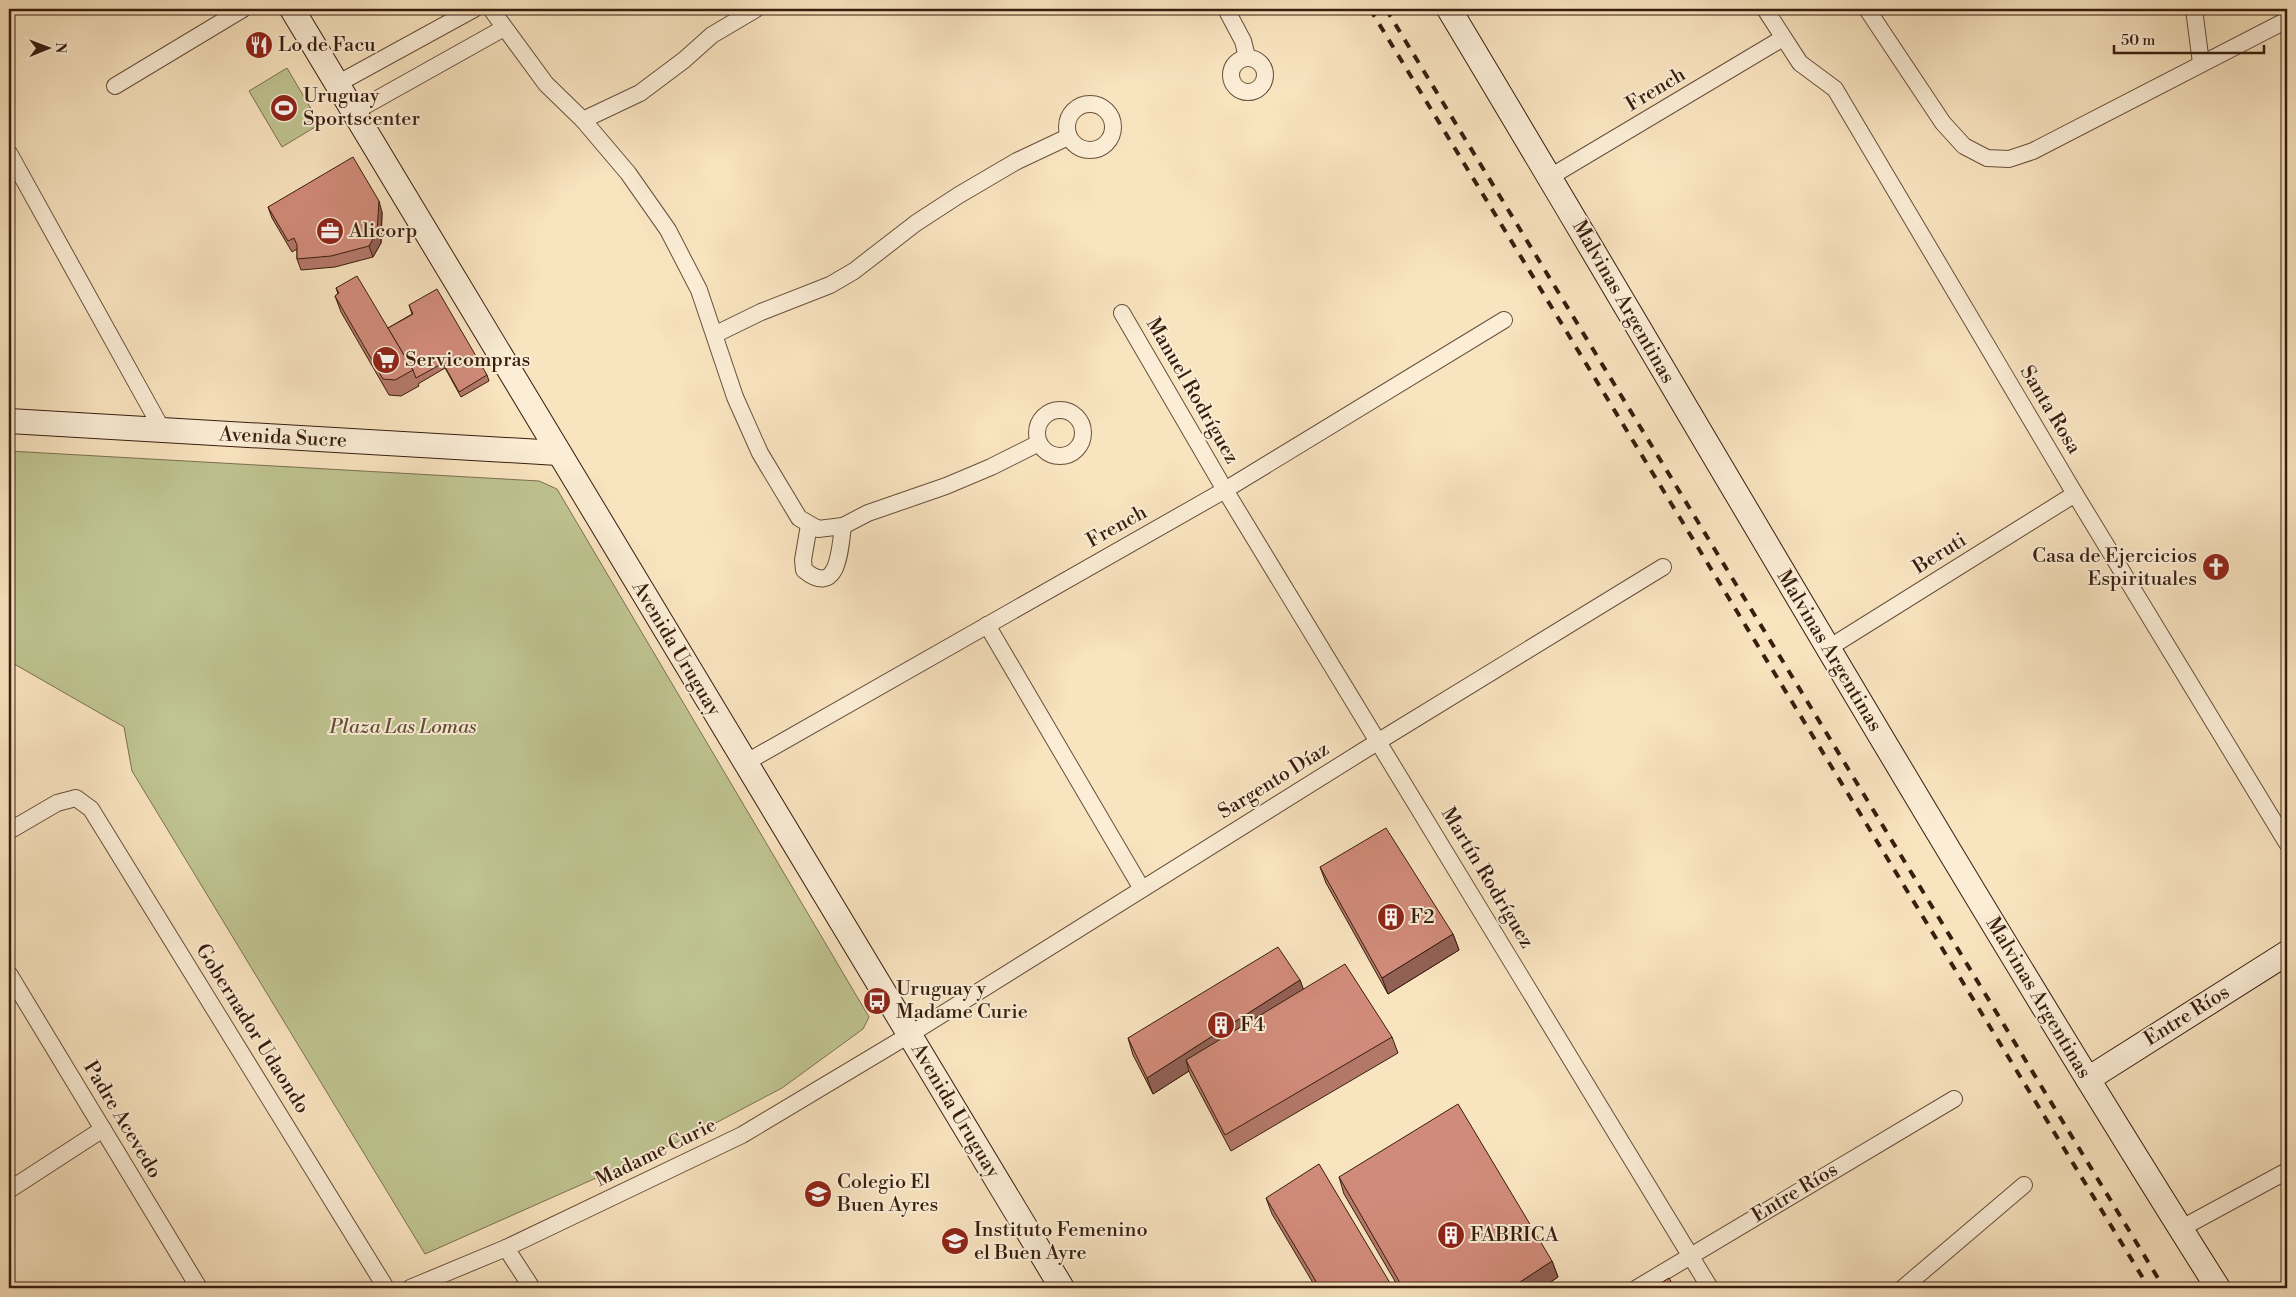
<svg xmlns="http://www.w3.org/2000/svg" width="2296" height="1297" viewBox="0 0 2296 1297" font-family="'Libre Bodoni',serif">
  <style>
    .green { fill: #bfc491; stroke: #7c7050 }
    .lines { fill: none; stroke-linecap: round; stroke-linejoin: round }
    .street-casing { stroke: #684f3a; stroke-width: 18 }
    .secondary-casing { stroke: #381d0e; stroke-width: 26 }
    .street { stroke: #fbedd6; stroke-width: 16 }
    .secondary { stroke: #fbedd6; stroke-width: 24 }
    .rail { stroke: #381d0e; stroke-width: 4; stroke-dasharray: 9 9; stroke-linecap: butt }
    .wall { fill: #b47869; stroke: #381d0e }
    .shaded-wall { fill: #926155; stroke: #381d0e }
    .building { fill: #d18b7a; stroke: #381d0e }
    .labels { text-anchor: middle; dominant-baseline: central; stroke-width: 4; stroke-linejoin: round; paint-order: stroke }
    .poi-label { font-size: 20px; fill: #381d0e; stroke: #fbedd6; text-anchor: start }
    .street-label { font-size: 20px; fill: #381d0e; stroke: #fbedd6 }
    .park-label { font-size: 20px; font-style: italic; fill: #604f35; stroke: #fbedd6 }
  </style>
  <rect width="100%" height="100%" fill="#f9e4c0"/>
  <filter id="stains"><feTurbulence type="fractalNoise" baseFrequency=".004" numOctaves="4"/><feColorMatrix values="0 0 0 0 .2 0 0 0 0 .09 0 0 0 0 .02 0 0 0 .5 -.17"/></filter>
  <radialGradient id="worn" r=".72"><stop offset=".6" stop-color="#630" stop-opacity="0"/><stop offset="1" stop-color="#630" stop-opacity=".3"/></radialGradient>
  <!-- green -->
  <g class="green">
    <path d="M 287,68 L 320,124 L 282,147 L 249,91 Z"/>
    <path d="M 9,451 L 539,481 L 557,489 L 869,1017 L 863,1029 L 782,1088 L 693,1135 L 425,1254 L 132,771 L 124,727 L 9,661 Z"/>
  </g>
  <g class="lines">
    <!-- street casing -->
    <g class="street-casing">
      <g id="street">
        <path d="M 491,9 L 546,84 L 583,120 L 628,173 L 668,230 L 699,290 L 735,397 L 760,453 L 799,518 L 818,529 L 843,526 L 868,513 L 946,486 L 991,467 L 1039,443"/>
        <path d="M 1226,9 L 1243,41 L 1247,57"/>
        <path d="M 1765,9 L 1800,63 L 1835,89 L 2075,494 L 2287,843"/>
        <path d="M 1867,9 L 1943,123 L 1964,146 L 1987,158 L 2009,159 L 2033,151 L 2287,20"/>
        <path d="M 2194,9 L 2201,63"/>
        <circle cx="1248" cy="75" r="17"/>
        <path d="M 337,84 L 474,9"/>
        <path d="M 115,86 L 243,9"/>
        <circle cx="1090" cy="127" r="23"/>
        <path d="M 354,112 L 504,28"/>
        <path d="M 583,120 L 640,93 L 684,60 L 712,35 L 756,9"/>
        <path d="M 9,153 L 163,431"/>
        <path d="M 1550,177 L 1783,38"/>
        <path d="M 1122,313 L 1225,490 L 1710,1288"/>
        <path d="M 716,334 L 761,312 L 830,285 L 854,271 L 916,223 L 959,195 L 1017,161 L 1068,137"/>
        <circle cx="1060" cy="433" r="23"/>
        <path d="M 809,525 L 803,560 L 804,570 C 839,599 840,547 843,526"/>
        <path d="M 987,625 L 1142,889"/>
        <path d="M 1827,649 L 2075,494"/>
        <path d="M 745,763 L 1225,490 L 1504,320"/>
        <path d="M 9,831 L 57,803 L 76,798 L 91,809 L 386,1288"/>
        <path d="M 9,974 L 199,1288"/>
        <path d="M 9,1190 L 103,1129"/>
        <path d="M 2180,1229 L 2287,1171"/>
        <path d="M 506,1248 L 532,1288"/>
        <path d="M 410,1288 L 506,1248 L 742,1135 L 909,1035 L 1379,741 L 1663,567"/>
        <path d="M 1637,1288 L 1954,1099"/>
        <path d="M 1903,1288 L 2024,1185"/>
      </g>
    </g>
    <!-- secondary casing -->
    <g class="secondary-casing">
      <g id="secondary">
        <path d="M 292,9 L 1062,1288"/>
        <path d="M 1449,9 C 1705,436 1952,867 2218,1288"/>
        <path d="M 9,421 L 558,453"/>
        <path d="M 2088,1079 L 2287,953"/>
      </g>
    </g>
    <!-- street -->
    <use href="#street" class="street"/>
    <!-- secondary -->
    <use href="#secondary" class="secondary"/>
    <!-- rail -->
    <g class="rail">
      <path d="M 1370,9 L 2149,1288"/>
      <path d="M 1386,9 L 2164,1288"/>
    </g>
  </g>
  <!-- wall -->
  <g class="wall">
    <path d="M 268,207 L 382,212 L 381,243 L 373,257 L 335,267 L 301,270 L 297,259 L 297,249 L 292,252 L 272,218 Z"/>
    <path d="M 336,288 L 388,328 L 412,314 L 409,305 L 487,375 L 489,381 L 461,397 L 445,368 L 418,384 L 419,386 L 401,396 L 389,395 L 341,312 L 335,296 L 338,294 Z"/>
    <path d="M 1320,867 L 1453,934 L 1459,950 L 1388,994 L 1326,883 Z"/>
    <path d="M 1300,980 L 1303,989 L 1392,1037 L 1398,1053 L 1231,1151 L 1191,1076 L 1189,1071 L 1153,1094 L 1133,1055 L 1128,1038 Z"/>
    <path d="M 1339,1177 L 1552,1261 L 1558,1277 L 1542,1288 L 1399,1288 L 1344,1194 Z"/>
    <path d="M 1266,1198 L 1393,1288 L 1316,1288 L 1272,1214 Z"/>
  </g>
  <!-- shaded-wall -->
  <g class="shaded-wall">
    <path d="M 379,201 L 382,212 L 381,243 L 373,257 L 369,246 Z"/>
    <path d="M 1453,934 L 1459,950 L 1388,994 L 1382,978 Z"/>
    <path d="M 1300,980 L 1306,996 L 1186,1060 L 1189,1071 L 1153,1094 L 1147,1078 Z"/>
    <path d="M 1552,1261 L 1558,1277 L 1542,1288 L 1511,1288 Z"/>
  </g>
  <!-- building -->
  <g class="building">
    <path d="M 353,157 L 379,201 L 377,232 L 369,246 L 331,256 L 297,259 L 297,245 L 294,238 L 288,241 L 268,207 Z"/>
    <path d="M 357,276 L 413,370 L 395,380 L 383,379 L 335,296 L 339,293 L 336,288 Z"/>
    <path d="M 437,289 L 487,375 L 459,392 L 443,363 L 416,378 L 413,370 L 388,328 L 413,314 L 409,305 Z"/>
    <path d="M 1386,828 L 1453,934 L 1382,978 L 1320,867 Z"/>
    <path d="M 1278,947 L 1300,980 L 1147,1078 L 1128,1038 Z"/>
    <path d="M 1345,964 L 1392,1037 L 1225,1135 L 1186,1060 Z"/>
    <path d="M 1458,1104 L 1552,1261 L 1511,1288 L 1403,1288 L 1339,1177 Z"/>
    <path d="M 1319,1164 L 1393,1288 L 1320,1288 L 1266,1198 Z"/>
    <path d="M 1669,1278 L 1675,1288 L 1653,1288 Z"/>
  </g>
  <!-- icons -->
  <defs>
    <g id="restaurant-disc" transform="scale(1.4375)"><circle r="9.5" fill="#8f2418" stroke="#fbedd6"/><path d="M-5-6h1v4h1v-4h1v4h1v-4h1v5L-1.5 .5V6h-2V.5L-5-1ZM5-6V6H3V1.5H1.5Q1.5-4 5-6Z" fill="#fff"/></g>
    <g id="stadium-disc" transform="scale(1.4375)"><circle r="9.5" fill="#8f2418" stroke="#fbedd6"/><path d="M0-5a6.5 5 0 1 0 0 10a6.5 5 0 1 0 0-10ZM-3.5-1.8h7v3.6h-7Z" fill="#fff"/></g>
    <g id="office-disc" transform="scale(1.4375)"><circle r="9.5" fill="#8f2418" stroke="#fbedd6"/><path d="M-6-3h4V-5.5h4V-3h4V5H-6ZM-1-4.5V-3h2v-1.5ZM-6 0V1H6V0Z" fill="#fff"/></g>
    <g id="supermarket-disc" transform="scale(1.4375)"><circle r="9.5" fill="#8f2418" stroke="#fbedd6"/><path d="M-6-5.5h2.5l.6 2H6L4.5 2H-2.5L-4.4-4H-6ZM-1.5 3.2a1.3 1.3 0 1 0 .1 0ZM3 3.2a1.3 1.3 0 1 0 .1 0Z" fill="#fff"/></g>
    <g id="church-disc" transform="scale(1.4375)"><circle r="9.5" fill="#8f2418" stroke="#fbedd6"/><path d="M-1.2-6h2.4v3.5h3.3v2.4h-3.3V6h-2.4V-.1h-3.3v-2.4h3.3Z" fill="#fff"/></g>
    <g id="building-disc" transform="scale(1.4375)"><circle r="9.5" fill="#8f2418" stroke="#fbedd6"/><path d="M-4-6H4V6H1V3H-1V6H-4ZM-2.5-4.3h1.7v1.8h-1.7ZM.8-4.3h1.7v1.8H.8ZM-2.5-1h1.7V.8h-1.7ZM.8-1h1.7V.8H.8Z" fill="#fff"/></g>
    <g id="bus-disc" transform="scale(1.4375)"><circle r="9.5" fill="#8f2418" stroke="#fbedd6"/><path d="M-5-6H5V4H4V6H2V4H-2V6H-4V4H-5ZM-3.5-4V0h7V-4ZM-3.5 1.2v1.5H-2V1.2ZM2 1.2v1.5H3.5V1.2Z" fill="#fff"/></g>
    <g id="school-disc" transform="scale(1.4375)"><circle r="9.5" fill="#8f2418" stroke="#fbedd6"/><path d="M0-5L7-2L0 1L-7-2ZM-4 1L0 2.5L4 1V4Q0 6-4 4Z" fill="#fff"/></g>
  </defs>
  <g fill-rule="evenodd">
    <use href="#restaurant-disc" x="259" y="45"/>
    <use href="#stadium-disc" x="284" y="108"/>
    <use href="#office-disc" x="330" y="231"/>
    <use href="#supermarket-disc" x="386" y="360"/>
    <use href="#church-disc" x="2216" y="567"/>
    <use href="#building-disc" x="1391" y="917"/>
    <use href="#bus-disc" x="877" y="1001"/>
    <use href="#building-disc" x="1221" y="1025"/>
    <use href="#school-disc" x="818" y="1194"/>
    <use href="#building-disc" x="1451" y="1235"/>
    <use href="#school-disc" x="955" y="1241"/>
  </g>
  <g class="labels">
    <!-- poi labels -->
    <g class="poi-label">
      <text x="278" y="45">Lo de Facu</text>
      <text x="303" y="96">Uruguay<tspan x="303" dy="23">Sportscenter</tspan></text>
      <text x="349" y="231">Alicorp</text>
      <text x="405" y="360">Servicompras</text>
      <text x="2197" y="556" text-anchor="end">Casa de Ejercicios<tspan x="2197" dy="23">Espirituales</tspan></text>
      <text x="1410" y="917">F2</text>
      <text x="896" y="989">Uruguay y<tspan x="896" dy="23">Madame Curie</tspan></text>
      <text x="1240" y="1025">F4</text>
      <text x="837" y="1182">Colegio El<tspan x="837" dy="23">Buen Ayres</tspan></text>
      <text x="974" y="1230">Instituto Femenino<tspan x="974" dy="23">el Buen Ayre</tspan></text>
      <text x="1470" y="1235">FABRICA</text>
    </g>
    <!-- street labels -->
    <g class="street-label">
      <text transform="translate(1656 90) rotate(-31)">French</text>
      <text transform="translate(1623 302) rotate(60)">Malvinas Argentinas</text>
      <text transform="translate(1192 391) rotate(60)">Manuel Rodríguez</text>
      <text transform="translate(2050 410) rotate(59)">Santa Rosa</text>
      <text transform="translate(283 438) rotate(3)">Avenida Sucre</text>
      <text transform="translate(1117 527) rotate(-29)">French</text>
      <text transform="translate(1940 554) rotate(-32)">Beruti</text>
      <text transform="translate(676 649) rotate(59)">Avenida Uruguay</text>
      <text transform="translate(1829 651) rotate(59)">Malvinas Argentinas</text>
      <text transform="translate(1274 781) rotate(-32)">Sargento Díaz</text>
      <text transform="translate(1487 878) rotate(59)">Martín Rodríguez</text>
      <text transform="translate(2038 998) rotate(59)">Malvinas Argentinas</text>
      <text transform="translate(2187 1016) rotate(-32)">Entre Ríos</text>
      <text transform="translate(252 1029) rotate(58)">Gobernador Udaondo</text>
      <text transform="translate(955 1111) rotate(59)">Avenida Uruguay</text>
      <text transform="translate(122 1120) rotate(59)">Padre Acevedo</text>
      <text transform="translate(656 1153) rotate(-26)">Madame Curie</text>
      <text transform="translate(1795 1193) rotate(-31)">Entre Ríos</text>
    </g>
    <!-- park labels -->
    <g class="park-label">
      <text x="403" y="727">Plaza Las Lomas</text>
    </g>
  </g>
  <!-- margin -->
  <rect width="2296" height="1297" fill="none" stroke="#f9e4c0" stroke-width="30"/>
  <rect x="10" y="10" width="2276" height="1277" fill="none" stroke="#381d0e" stroke-width="2.5"/>
  <rect x="15" y="15" width="2266" height="1267" fill="none" stroke="#381d0e"/>
  <!-- north arrow -->
  <g transform="translate(48 48) rotate(89)" stroke="#fbedd6" stroke-width="4" paint-order="stroke">
  <path d="M0-4L9 19L0 12L-9 19Z" fill="#381d0e"/>
  <text y="-8" font-size="14" font-weight="bold" text-anchor="middle" fill="#381d0e">N</text>
  </g>
  <!-- scale -->
  <path d="M2114 45v8h150v-8" fill="none" stroke="#381d0e" stroke-width="2.5"/>
  <text x="2121" y="45" font-size="15" fill="#381d0e" stroke="#fbedd6" stroke-width="4" paint-order="stroke">50 m</text>
  <rect width="100%" height="100%" filter="url(#stains)"/>
  <rect width="100%" height="100%" fill="url(#worn)"/>
</svg>
